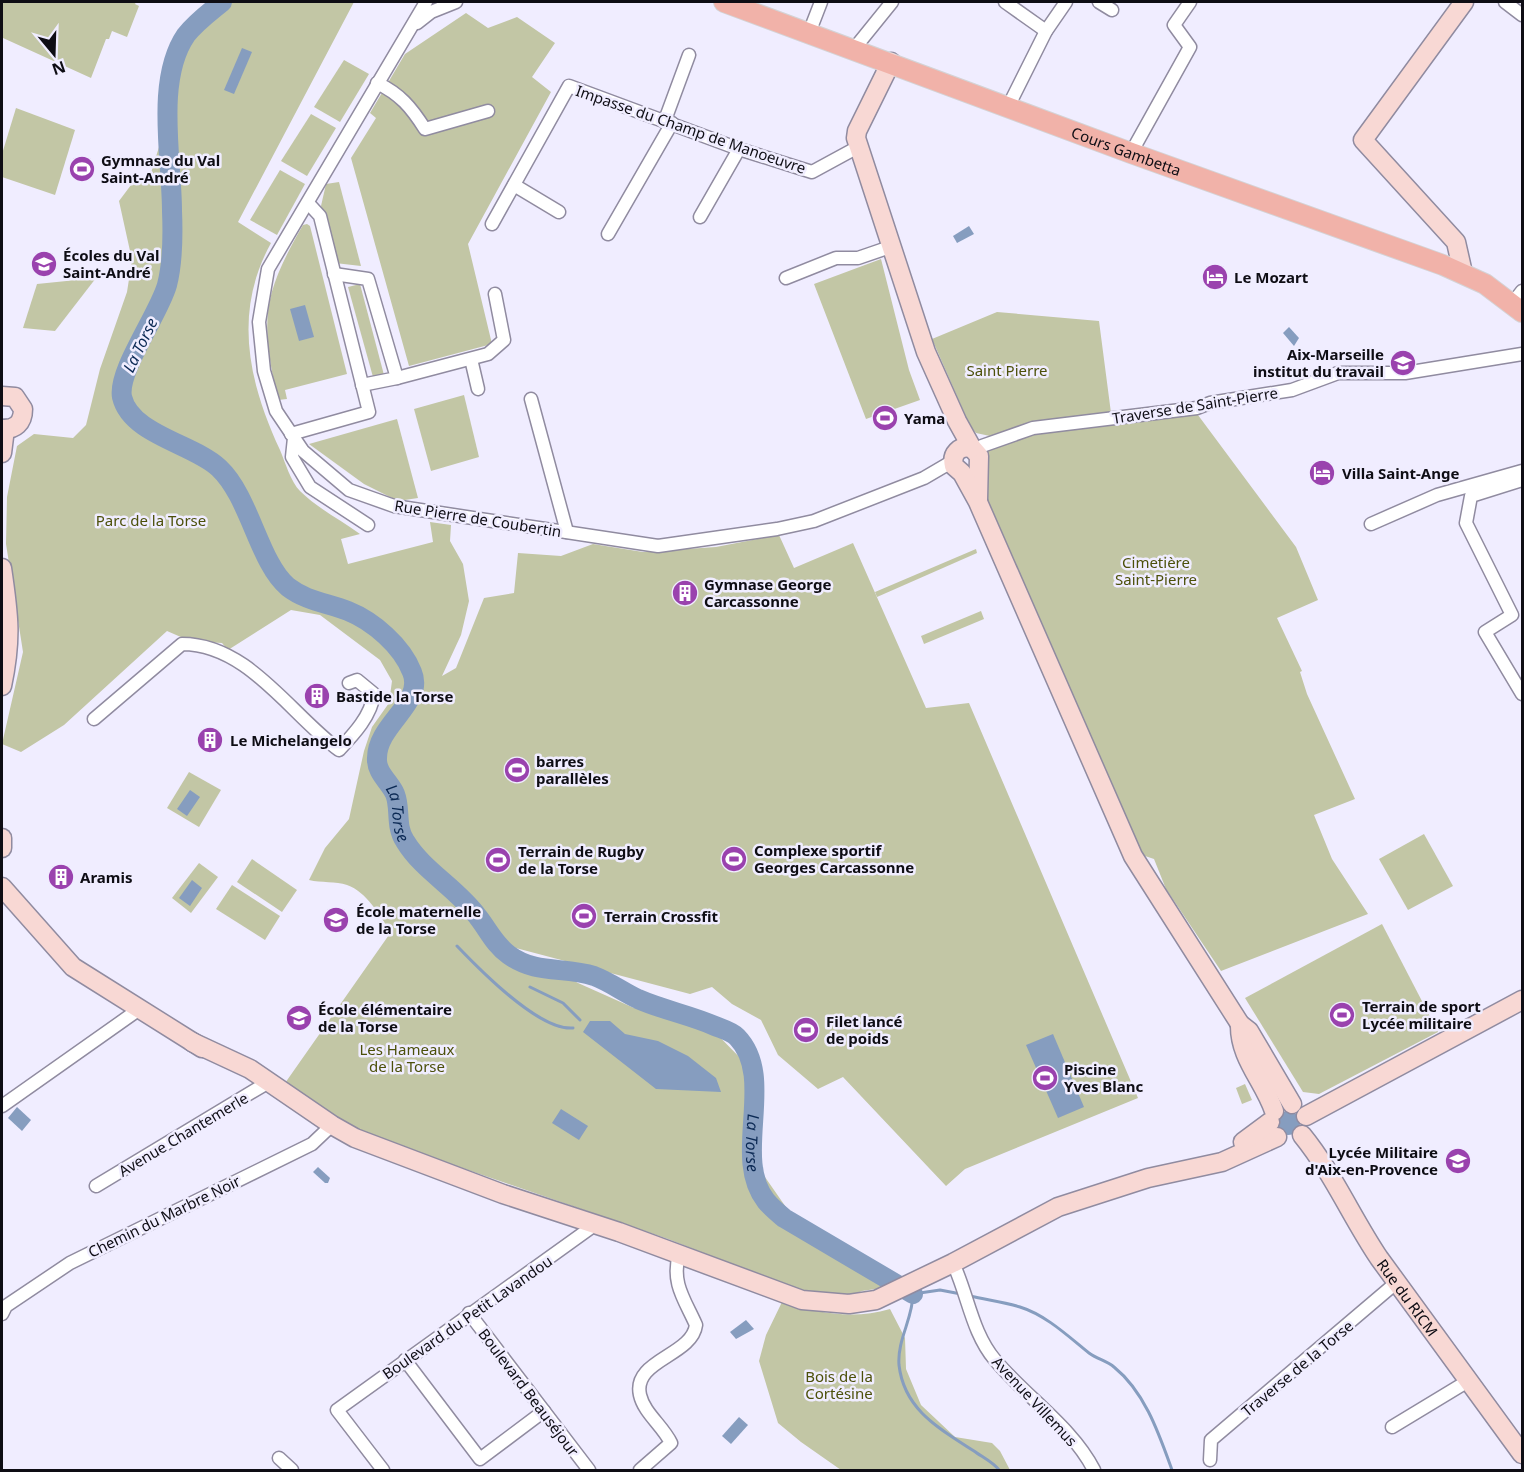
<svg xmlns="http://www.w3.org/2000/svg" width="1524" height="1472" viewBox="0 0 1524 1472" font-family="'Noto Sans',sans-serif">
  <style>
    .green { fill: #c2c6a5 }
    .water { fill: #869dbf }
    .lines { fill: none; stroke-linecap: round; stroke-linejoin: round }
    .stream { stroke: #869dbf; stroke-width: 3 }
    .river { stroke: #869dbf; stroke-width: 20 }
    .street-casing { stroke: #908ba0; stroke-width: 15 }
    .secondary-casing { stroke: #908ba0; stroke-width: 21 }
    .primary-casing { stroke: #d4d3d5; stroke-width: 22 }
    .street { stroke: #fff; stroke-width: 12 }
    .secondary { stroke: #f8d8d4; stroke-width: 18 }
    .primary { stroke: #f1b2a9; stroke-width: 20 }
    .labels { text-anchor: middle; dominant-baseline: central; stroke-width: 5; stroke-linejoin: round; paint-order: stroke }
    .street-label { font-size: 15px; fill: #0e0d14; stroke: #f0edff }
    .poi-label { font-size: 15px; font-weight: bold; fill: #0e0d14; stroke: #f0edff; text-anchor: start }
    .park-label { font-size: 15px; fill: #4c500a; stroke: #f0edff }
    .water-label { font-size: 16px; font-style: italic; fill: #0b2954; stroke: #f0edff }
  </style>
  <rect width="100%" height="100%" fill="#f0edff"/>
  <!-- green -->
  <g class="green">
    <path d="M 2,2 L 136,2 L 135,4 L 139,6 L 127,37 L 112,31 L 109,39 L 106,39 L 91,78 L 3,38 Z"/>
    <path d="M 224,2 L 354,2 L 238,222 L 271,243 C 233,312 248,381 280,450 C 285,462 291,482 300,491 C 317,508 341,520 360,534 L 341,539 L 348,564 L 433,542 L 430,522 L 451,525 L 450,541 L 463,564 L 469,601 L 461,635 L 442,676 L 456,668 L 484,598 L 514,593 L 518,553 L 561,556 L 593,544 L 643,552 L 716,547 L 779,535 L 794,568 L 853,543 L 926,708 L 969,703 L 1138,1098 L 965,1169 L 946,1186 L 843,1077 L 818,1089 L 778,1055 L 761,1020 L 732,1004 L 712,987 L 690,994 L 512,947 L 578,983 L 634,1008 L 703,1020 L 753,1071 L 755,1095 L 751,1157 L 790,1213 L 888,1274 L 902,1285 L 862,1291 L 850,1296 L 800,1291 L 668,1239 L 355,1131 L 283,1086 L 391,932 C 379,915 367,892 347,885 C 336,881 321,883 309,880 L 325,848 L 349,819 L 364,751 L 372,727 L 389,703 L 392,681 L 380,660 L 320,615 L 291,610 L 228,650 L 222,643 L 190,641 L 167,631 L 64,725 L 21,752 L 2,744 L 23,652 L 6,544 L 7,497 L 17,446 L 34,434 L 73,438 L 86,425 L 100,369 L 127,292 L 132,260 L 119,201 L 131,185 L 150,176 L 168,118 L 182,35 L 207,10 Z"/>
    <path d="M 466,13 L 488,28 L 517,17 L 555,43 L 532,77 L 551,92 L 468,244 L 492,344 L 409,366 L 351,158 L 376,118 L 370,113 L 405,54 Z"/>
    <path d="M 344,60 L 369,74 L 340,122 L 314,107 Z"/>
    <path d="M 16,108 L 75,130 L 55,195 L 2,177 L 2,154 Z"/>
    <path d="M 311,114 L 336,128 L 307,176 L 281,161 Z"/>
    <path d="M 280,170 L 305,184 L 277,235 L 250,220 Z"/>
    <path d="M 339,182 L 361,266 L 335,263 L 321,206 L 326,184 Z"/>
    <path d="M 307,224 L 310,226 L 347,374 L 285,390 L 287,399 L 278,400 C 260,320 262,296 303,225 Z"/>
    <path d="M 881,259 L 909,370 L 920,400 L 866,419 L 814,284 Z"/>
    <path d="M 96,278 L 55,331 L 23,328 L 37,284 Z"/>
    <path d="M 360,284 L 384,375 L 373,377 L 348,287 Z"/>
    <path d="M 997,312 L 1099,321 L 1111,413 L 1032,421 L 990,436 L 976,433 L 970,426 L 932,339 Z"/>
    <path d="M 464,395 L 479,457 L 431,471 L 414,409 Z"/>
    <path d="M 1195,411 L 1296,547 L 1318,600 L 1277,618 L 1302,671 L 1300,672 L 1307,694 L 1355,799 L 1314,815 L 1332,859 L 1368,914 L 1221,971 L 1166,889 L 1154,859 L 1139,854 L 988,505 L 986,449 L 1026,431 Z"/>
    <path d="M 397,419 L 418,498 L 398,501 L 364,484 L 309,444 Z"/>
    <path d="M 976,549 L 977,553 L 877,597 L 875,592 Z"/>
    <path d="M 981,611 L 984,619 L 924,644 L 921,636 Z"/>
    <path d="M 189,772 L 221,790 L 199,827 L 167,808 Z"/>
    <path d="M 1424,834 L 1453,886 L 1408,910 L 1379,859 Z"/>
    <path d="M 252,859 L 297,890 L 282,912 L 237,882 Z"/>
    <path d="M 199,863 L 218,877 L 191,913 L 172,898 Z"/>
    <path d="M 232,885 L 280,916 L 265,940 L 216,909 Z"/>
    <path d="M 1382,924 L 1438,1032 L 1319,1094 L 1303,1092 L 1245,998 Z"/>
    <path d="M 1245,1084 L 1252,1100 L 1242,1104 L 1236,1088 Z"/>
    <path d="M 782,1302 C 819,1313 853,1320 890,1309 L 905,1338 L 906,1369 L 921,1405 L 955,1437 L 992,1443 L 1000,1451 L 1010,1470 L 841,1470 L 801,1442 L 778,1423 L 759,1361 L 766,1335 Z"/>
  </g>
  <!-- water -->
  <g class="water">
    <path d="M 242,48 L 252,52 L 234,94 L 224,90 Z"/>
    <path d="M 969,226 L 974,234 L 957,243 L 953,236 Z"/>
    <path d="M 305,305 L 314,337 L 299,341 L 290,309 Z"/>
    <path d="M 1289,327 L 1299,338 L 1294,346 L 1283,333 Z"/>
    <path d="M 190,790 L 200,797 L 187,816 L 177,809 Z"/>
    <path d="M 192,880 L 202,888 L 190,906 L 179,898 Z"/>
    <path d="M 590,1021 L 610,1021 L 625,1034 L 658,1041 L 688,1056 L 716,1078 L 721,1092 L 656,1089 L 583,1032 Z"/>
    <path d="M 1053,1034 L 1084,1107 L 1058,1118 L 1026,1045 Z"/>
    <path d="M 17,1107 L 31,1120 L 22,1131 L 8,1118 Z"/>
    <path d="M 561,1109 L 588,1126 L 579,1140 L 552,1123 Z"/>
    <circle cx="1288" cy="1123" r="12"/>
    <path d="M 318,1167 L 330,1178 L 328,1183 L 325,1183 L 313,1172 Z"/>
    <path d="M 746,1320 L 754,1329 L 736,1339 L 730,1332 Z"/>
    <path d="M 739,1417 L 748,1425 L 731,1444 L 722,1436 Z"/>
  </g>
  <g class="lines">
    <!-- stream -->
    <g class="stream">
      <path d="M 457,946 C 480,970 539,1031 573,1028"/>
      <path d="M 530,987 L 563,1003 L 580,1020"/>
      <path d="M 961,1294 L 940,1290 L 913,1294 C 913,1318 897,1340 899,1365 C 904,1410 940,1429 974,1451 C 982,1457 993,1462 999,1470"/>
      <path d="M 970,1296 C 987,1300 1004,1302 1020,1307 C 1046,1315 1069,1337 1089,1353 C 1097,1359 1107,1361 1114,1367 C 1145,1392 1159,1434 1172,1470"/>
    </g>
    <!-- river -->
    <path class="river" id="s1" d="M 222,2 C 210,12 196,22 186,35 C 155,80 172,159 172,211 C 173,235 173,262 167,285 C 159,314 117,371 122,397 C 131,435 194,444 219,468 C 250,497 259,563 288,587 C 306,601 328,603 348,611 C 373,621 402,646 412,672 C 425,703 377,724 377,758 C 376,773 390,782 395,794 C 401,809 395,826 405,841 C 423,871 457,888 478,917 C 489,931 494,944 509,955 C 537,975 564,966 594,976 C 610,982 623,992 638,999 C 663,1010 690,1015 715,1026 C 722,1029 731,1031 737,1037 C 777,1078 731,1157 766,1201 C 771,1207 778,1213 784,1218 L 913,1294"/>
    <!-- street casing -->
    <g class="street-casing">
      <g id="street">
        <path d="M 426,2 L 268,269 L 259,322 L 264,371 L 276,411 L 303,451 L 349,490 L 394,506 L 658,546 L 777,529 L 814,521 L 924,478 L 953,461"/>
        <path d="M 1005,2 L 1046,31"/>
        <path d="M 1099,2 L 1112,10"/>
        <path d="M 1505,2 L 1522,15"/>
        <path d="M 417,23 L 431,12 L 456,2"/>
        <path d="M 809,33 L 821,2"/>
        <path d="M 854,49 L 892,2"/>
        <path d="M 377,83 C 400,94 411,107 425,129 L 488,111"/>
        <path d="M 1008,107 L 1046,31 L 1066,2"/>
        <path d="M 665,120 L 689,55"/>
        <path d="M 1131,153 L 1190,47 L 1174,25 L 1190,2"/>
        <path d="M 514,185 L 559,212"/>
        <path d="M 700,217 L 739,149"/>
        <path d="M 492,224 L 569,86 L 739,149 L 812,172 L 858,147"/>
        <path d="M 608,234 L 672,123"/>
        <path d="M 334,274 L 368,279 L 397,378 L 362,385"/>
        <path d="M 786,278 L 836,258 L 858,258 L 893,246"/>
        <path d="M 1512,304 L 1522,291"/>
        <path d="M 471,359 L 478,389"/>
        <path d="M 397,378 L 488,354 L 504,340 L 495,294"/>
        <path d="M 531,399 L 567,532"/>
        <path d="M 291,434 L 369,412 L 320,216 L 308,203"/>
        <path d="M 294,438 L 292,457 L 310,487 L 368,525"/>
        <path d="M 976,452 L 982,446 L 1033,428 L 1197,408 L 1210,403 L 1292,390 L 1338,373 L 1405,373 L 1522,354"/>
        <path d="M 1522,480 L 1471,496 L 1466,523 L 1512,615 L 1485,632 L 1522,694"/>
        <path d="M 1371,524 L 1437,495 L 1522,471"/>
        <path d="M 94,719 L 182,644 C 248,644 290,714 339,750 C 354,734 371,716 374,694 L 357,680 L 349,683"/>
        <path d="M 2,1106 L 138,1010"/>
        <path d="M 96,1186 L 262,1086 L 267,1079"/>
        <path d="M 953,1263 C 968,1295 972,1333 995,1360 C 1026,1397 1072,1427 1094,1470"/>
        <path d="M 469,1313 L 589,1470"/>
        <path d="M 2,1314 L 6,1306 L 70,1263 L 312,1144 L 332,1125"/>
        <path d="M 405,1360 L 480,1459 L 544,1411"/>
        <path d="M 1392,1427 L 1468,1381"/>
        <path d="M 279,1458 L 292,1470"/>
        <path d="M 1210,1460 L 1211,1440 L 1397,1282"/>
        <path d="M 383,1470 L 337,1410 L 596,1224"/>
        <path d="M 640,1470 L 671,1443 C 663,1426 644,1413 640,1395 C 632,1360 692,1356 696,1325 C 685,1300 671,1283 679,1255"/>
      </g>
    </g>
    <!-- secondary casing -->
    <g class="secondary-casing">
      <g id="secondary">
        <path d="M 891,62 L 857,131 L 856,138 L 926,352 L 957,421 L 972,448 L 979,456 L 978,500"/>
        <path d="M 1463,273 L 1456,242 L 1363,140 L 1464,2"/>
        <path d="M 2,396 L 15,397 L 23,409 C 23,423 15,430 2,429"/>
        <path d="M 972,448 C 959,445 951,454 954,466 L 962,473 L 978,502 L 1133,856 L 1240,1024 L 1249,1031 L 1292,1104"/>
        <path d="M 2,453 L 5,429"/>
        <path d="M 2,568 C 9,615 12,639 2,686"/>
        <path d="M 2,838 L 2,848"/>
        <path d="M 2,887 L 73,967 L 202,1048"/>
        <path d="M 1240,1024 C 1239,1058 1264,1081 1274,1111"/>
        <path d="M 192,1042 L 250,1069 L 332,1125 L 355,1138 L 503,1194 L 619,1232 L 802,1300 L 849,1304 L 876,1300 L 953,1263 L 1058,1207 L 1148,1178 L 1222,1162 L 1277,1137"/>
        <path d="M 1306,1116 L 1522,1000"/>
        <path id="s2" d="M 1302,1135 C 1333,1173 1352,1218 1379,1258 L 1522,1454"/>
        <path d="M 1243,1142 L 1270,1122"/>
      </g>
    </g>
    <!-- primary casing -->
    <g class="primary-casing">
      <g id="primary">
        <path id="s3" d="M 724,2 L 1131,153 L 1443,265 L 1485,284 L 1522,312"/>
      </g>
    </g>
    <!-- street -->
    <use href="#street" class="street"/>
    <!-- secondary -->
    <use href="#secondary" class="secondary"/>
    <!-- primary -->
    <use href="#primary" class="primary"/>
  </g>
  <!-- icons -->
  <defs>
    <g id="stadium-disc" transform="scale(1.35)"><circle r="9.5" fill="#9a42ae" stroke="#f0edff"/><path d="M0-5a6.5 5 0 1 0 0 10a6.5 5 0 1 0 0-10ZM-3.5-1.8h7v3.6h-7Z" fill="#fff"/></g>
    <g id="school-disc" transform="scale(1.35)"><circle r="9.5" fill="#9a42ae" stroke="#f0edff"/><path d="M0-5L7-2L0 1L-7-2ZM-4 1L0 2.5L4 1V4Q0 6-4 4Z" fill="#fff"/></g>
    <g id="hotel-disc" transform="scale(1.35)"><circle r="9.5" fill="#9a42ae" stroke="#f0edff"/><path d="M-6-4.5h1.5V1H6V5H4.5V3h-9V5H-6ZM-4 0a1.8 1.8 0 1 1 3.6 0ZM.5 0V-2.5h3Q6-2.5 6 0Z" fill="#fff"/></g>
    <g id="university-disc" transform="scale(1.35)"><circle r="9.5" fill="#9a42ae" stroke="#f0edff"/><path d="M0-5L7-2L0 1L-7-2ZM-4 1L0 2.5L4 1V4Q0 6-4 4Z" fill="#fff"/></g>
    <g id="building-disc" transform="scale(1.35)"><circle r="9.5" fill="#9a42ae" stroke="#f0edff"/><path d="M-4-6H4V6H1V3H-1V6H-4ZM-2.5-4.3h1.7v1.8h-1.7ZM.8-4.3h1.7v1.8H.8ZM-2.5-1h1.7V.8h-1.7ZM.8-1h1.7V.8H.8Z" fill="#fff"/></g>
  </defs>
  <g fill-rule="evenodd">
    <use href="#stadium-disc" x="82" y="169"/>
    <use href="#school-disc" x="44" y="264"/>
    <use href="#hotel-disc" x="1215" y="277"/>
    <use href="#university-disc" x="1403" y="363"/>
    <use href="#stadium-disc" x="885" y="418"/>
    <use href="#hotel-disc" x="1322" y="473"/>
    <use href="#building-disc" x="685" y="593"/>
    <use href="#building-disc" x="317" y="696"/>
    <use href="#building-disc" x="210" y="740"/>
    <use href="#stadium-disc" x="517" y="770"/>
    <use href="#stadium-disc" x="734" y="859"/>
    <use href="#stadium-disc" x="498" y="860"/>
    <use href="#building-disc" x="61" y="877"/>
    <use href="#stadium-disc" x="584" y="916"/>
    <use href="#school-disc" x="336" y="920"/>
    <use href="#stadium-disc" x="1342" y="1015"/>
    <use href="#school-disc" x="299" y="1018"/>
    <use href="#stadium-disc" x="806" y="1030"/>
    <use href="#stadium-disc" x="1045" y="1078"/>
    <use href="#school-disc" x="1458" y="1161"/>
  </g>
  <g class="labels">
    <!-- street labels -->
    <g class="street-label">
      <text transform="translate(691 129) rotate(19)">Impasse du Champ de Manoeuvre</text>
      <text stroke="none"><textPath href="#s3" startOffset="429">Cours Gambetta</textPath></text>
      <text transform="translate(1195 405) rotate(-9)">Traverse de Saint-Pierre</text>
      <text transform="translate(478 518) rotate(9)">Rue Pierre de Coubertin</text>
      <text transform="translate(183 1134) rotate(-31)">Avenue Chantemerle</text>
      <text transform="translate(164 1216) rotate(-26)">Chemin du Marbre Noir</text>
      <text stroke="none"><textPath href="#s2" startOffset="194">Rue du RICM</textPath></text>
      <text transform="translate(467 1317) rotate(-35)">Boulevard du Petit Lavandou</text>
      <text transform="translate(1297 1368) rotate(-40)">Traverse de la Torse</text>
      <text transform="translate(529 1392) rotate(53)">Boulevard Beauséjour</text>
      <text transform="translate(1035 1401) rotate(47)">Avenue Villemus</text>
    </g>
    <!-- poi labels -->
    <g class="poi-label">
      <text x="101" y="160">Gymnase du Val<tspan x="101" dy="17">Saint-André</tspan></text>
      <text x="63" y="255">Écoles du Val<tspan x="63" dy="17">Saint-André</tspan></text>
      <text x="1234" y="277">Le Mozart</text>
      <text x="1384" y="354" text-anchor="end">Aix-Marseille<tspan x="1384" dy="17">institut du travail</tspan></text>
      <text x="904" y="418">Yama</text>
      <text x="1342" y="473">Villa Saint-Ange</text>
      <text x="704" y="584">Gymnase George<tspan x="704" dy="17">Carcassonne</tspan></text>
      <text x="336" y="696">Bastide la Torse</text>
      <text x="230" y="740">Le Michelangelo</text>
      <text x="536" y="761">barres<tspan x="536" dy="17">parallèles</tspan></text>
      <text x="754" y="850">Complexe sportif<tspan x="754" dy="17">Georges Carcassonne</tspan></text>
      <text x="518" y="851">Terrain de Rugby<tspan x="518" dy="17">de la Torse</tspan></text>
      <text x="80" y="877">Aramis</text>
      <text x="356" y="911">École maternelle<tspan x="356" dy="17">de la Torse</tspan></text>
      <text x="604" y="916">Terrain Crossfit</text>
      <text x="1362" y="1006">Terrain de sport<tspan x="1362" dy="17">Lycée militaire</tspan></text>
      <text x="318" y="1009">École élémentaire<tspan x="318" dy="17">de la Torse</tspan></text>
      <text x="826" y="1021">Filet lancé<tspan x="826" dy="17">de poids</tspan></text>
      <text x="1064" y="1069">Piscine<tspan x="1064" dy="17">Yves Blanc</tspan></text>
      <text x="1438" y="1152" text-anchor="end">Lycée Militaire<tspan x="1438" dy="17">d'Aix-en-Provence</tspan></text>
    </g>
    <!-- park labels -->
    <g class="park-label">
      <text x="1007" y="370">Saint Pierre</text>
      <text x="151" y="520">Parc de la Torse</text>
      <text x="1156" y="562">Cimetière<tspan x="1156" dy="17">Saint-Pierre</tspan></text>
      <text x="407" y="1049">Les Hameaux<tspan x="407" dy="17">de la Torse</tspan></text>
      <text x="839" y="1376">Bois de la<tspan x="839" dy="17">Cortésine</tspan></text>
    </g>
    <!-- water labels -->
    <g class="water-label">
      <text transform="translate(140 345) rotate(-64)">La Torse</text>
      <text stroke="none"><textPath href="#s1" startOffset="999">La Torse</textPath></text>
      <text stroke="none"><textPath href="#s1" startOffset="1538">La Torse</textPath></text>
    </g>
  </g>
  <!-- border -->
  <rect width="1524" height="1472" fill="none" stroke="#0e0d14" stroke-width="6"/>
  <!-- north arrow -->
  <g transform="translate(54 54) rotate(161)" stroke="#f0edff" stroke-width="4.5" paint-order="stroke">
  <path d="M0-4.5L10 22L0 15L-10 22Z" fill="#0e0d14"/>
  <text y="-9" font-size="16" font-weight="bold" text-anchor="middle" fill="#0e0d14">N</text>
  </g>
</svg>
